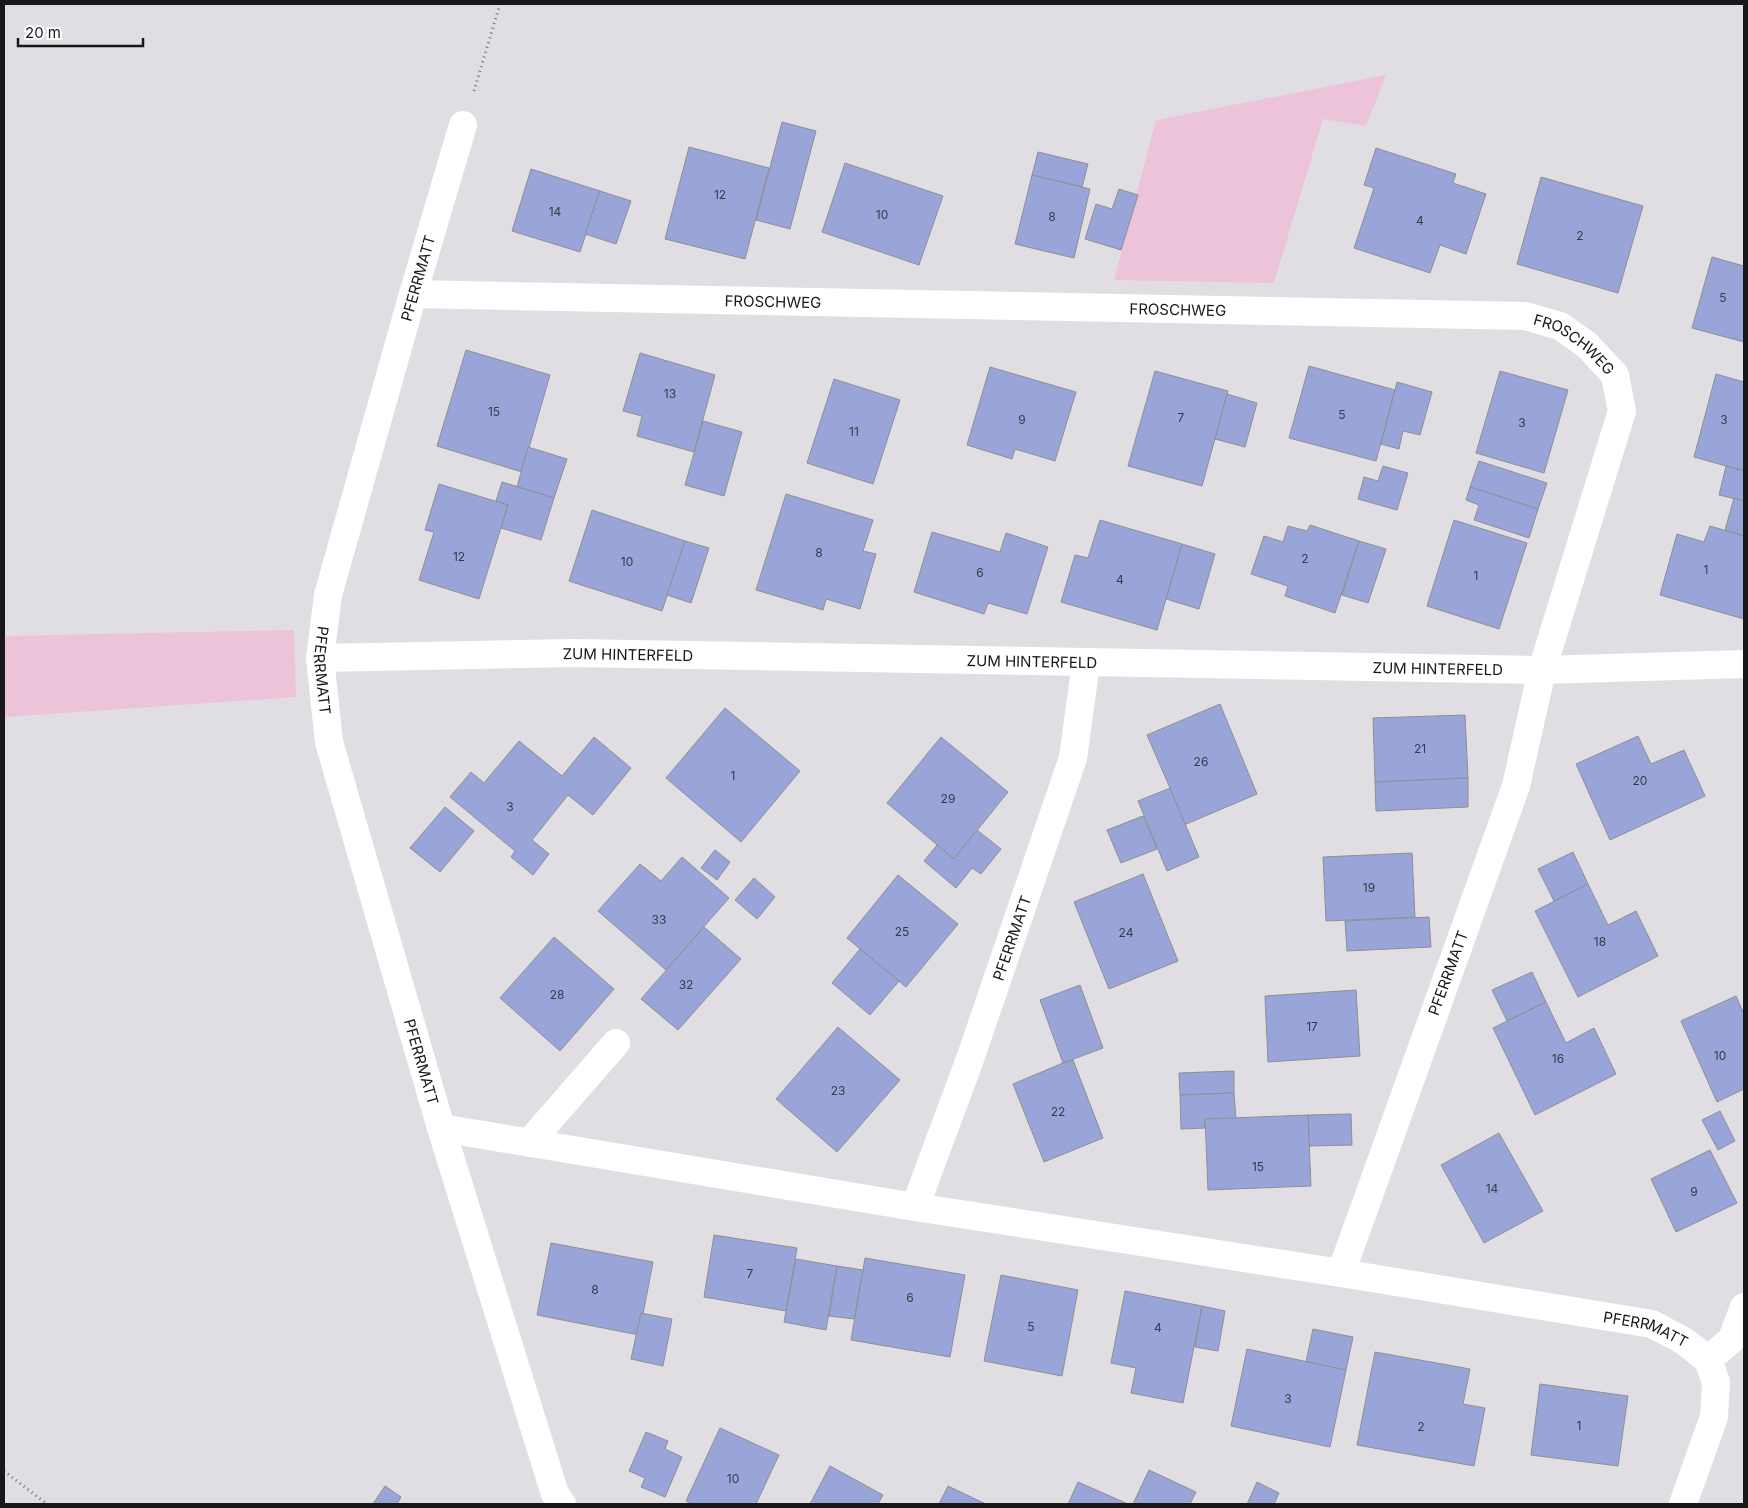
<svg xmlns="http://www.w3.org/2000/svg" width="1748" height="1508" viewBox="0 0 1748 1508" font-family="Inter,sans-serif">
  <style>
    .green { fill: #edc3d9 }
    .building { fill: #99a4d8; stroke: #8e8f93 }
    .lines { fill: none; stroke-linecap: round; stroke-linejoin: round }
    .path { stroke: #747376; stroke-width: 3; stroke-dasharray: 1 4; stroke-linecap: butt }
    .street { stroke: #fff; stroke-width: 28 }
    .labels { text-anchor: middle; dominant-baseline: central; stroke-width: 4; stroke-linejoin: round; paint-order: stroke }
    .number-label { font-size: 12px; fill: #383a49 }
    .street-label { font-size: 15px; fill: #181719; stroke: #fff }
  </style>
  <rect width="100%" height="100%" fill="#e0dee3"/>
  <!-- green -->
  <g class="green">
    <path d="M 1386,75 L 1366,126 L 1323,119 L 1274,283 L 1114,280 L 1156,120 Z"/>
    <path d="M 294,630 L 296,697 L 4,717 L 4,636 Z"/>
  </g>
  <!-- building -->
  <g class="building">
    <path d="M 782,122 L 816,131 L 790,229 L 756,220 Z"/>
    <path d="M 689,147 L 769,168 L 745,259 L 665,239 Z"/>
    <path d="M 1376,148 L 1456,174 L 1453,183 L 1486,194 L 1466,254 L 1440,245 L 1430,273 L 1354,248 L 1374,188 L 1364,185 Z"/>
    <path d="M 1038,152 L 1088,164 L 1082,187 L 1032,175 Z"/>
    <path d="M 845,163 L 943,196 L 919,265 L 822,232 Z"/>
    <path d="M 531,169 L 600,191 L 580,252 L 512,231 Z"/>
    <path d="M 1032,175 L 1090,189 L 1074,258 L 1015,244 Z"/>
    <path d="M 1541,177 L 1643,206 L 1618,293 L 1517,264 Z"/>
    <path d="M 1119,189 L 1138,195 L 1121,250 L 1085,239 L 1096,204 L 1112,209 Z"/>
    <path d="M 600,191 L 631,201 L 616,244 L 585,234 Z"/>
    <path d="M 1712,257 L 1744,266 L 1744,342 L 1692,328 Z"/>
    <path d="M 466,350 L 550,375 L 522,472 L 437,446 Z"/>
    <path d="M 640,353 L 715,375 L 694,452 L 637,436 L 642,416 L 623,411 Z"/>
    <path d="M 1309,366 L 1395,390 L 1376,461 L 1289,438 Z"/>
    <path d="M 990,367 L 1076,392 L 1055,461 L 1015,449 L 1012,459 L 967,445 Z"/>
    <path d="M 1155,371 L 1228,391 L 1202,486 L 1128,466 Z"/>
    <path d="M 1500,371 L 1568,390 L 1544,473 L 1476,453 Z"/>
    <path d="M 1716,374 L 1744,382 L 1744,471 L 1694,457 Z"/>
    <path d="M 834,379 L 900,400 L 873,484 L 807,463 Z"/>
    <path d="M 1397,382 L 1432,392 L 1420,435 L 1403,431 L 1399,449 L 1381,444 Z"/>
    <path d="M 1227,394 L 1257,403 L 1245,447 L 1215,439 Z"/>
    <path d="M 703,421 L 742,432 L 724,496 L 685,485 Z"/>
    <path d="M 528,447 L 567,459 L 554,498 L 517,487 Z"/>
    <path d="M 1479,461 L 1547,483 L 1538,509 L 1470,487 Z"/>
    <path d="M 1383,466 L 1408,473 L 1397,510 L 1358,499 L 1364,477 L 1378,481 Z"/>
    <path d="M 1726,466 L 1744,471 L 1744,501 L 1719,495 Z"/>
    <path d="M 502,482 L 554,498 L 541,540 L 501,528 L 508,505 L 496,501 Z"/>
    <path d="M 439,484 L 508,505 L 479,599 L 419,580 L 434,532 L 425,530 Z"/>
    <path d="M 1470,487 L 1538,509 L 1529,538 L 1474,520 L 1479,505 L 1466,500 Z"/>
    <path d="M 786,494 L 873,520 L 863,551 L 876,554 L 860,609 L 826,599 L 823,610 L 756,590 Z"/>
    <path d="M 1734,498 L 1744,501 L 1744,536 L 1725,530 Z"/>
    <path d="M 592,510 L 685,541 L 662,611 L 569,581 Z"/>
    <path d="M 1100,520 L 1182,544 L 1157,630 L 1061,602 L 1075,555 L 1088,558 Z"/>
    <path d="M 1454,520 L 1527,543 L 1499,629 L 1427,606 Z"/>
    <path d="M 1310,525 L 1359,541 L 1335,613 L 1285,596 L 1288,586 L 1251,574 L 1264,536 L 1283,542 L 1288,526 L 1307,531 Z"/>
    <path d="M 1710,526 L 1744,536 L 1744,619 L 1660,595 L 1677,534 L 1704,542 Z"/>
    <path d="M 932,532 L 1000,552 L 1006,533 L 1048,547 L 1027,614 L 988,603 L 984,614 L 914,592 Z"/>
    <path d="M 685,541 L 709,548 L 691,603 L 667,595 Z"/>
    <path d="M 1359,541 L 1386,549 L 1368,603 L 1342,595 Z"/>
    <path d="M 1182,544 L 1215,554 L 1199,609 L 1166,599 Z"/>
    <path d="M 1220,704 L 1257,794 L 1184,825 L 1170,788 L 1147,735 Z"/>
    <path d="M 725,708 L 800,771 L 741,842 L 666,778 Z"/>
    <path d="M 1465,715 L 1468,778 L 1375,782 L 1373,718 Z"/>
    <path d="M 1638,736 L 1651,764 L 1684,750 L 1705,796 L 1610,840 L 1576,764 Z"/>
    <path d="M 594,737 L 631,768 L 593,815 L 568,795 L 532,840 L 549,854 L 533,875 L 511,857 L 515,851 L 450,797 L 471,772 L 484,783 L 519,741 L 562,776 Z"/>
    <path d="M 941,737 L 1008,792 L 954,859 L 887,803 Z"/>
    <path d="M 1468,778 L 1468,807 L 1376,811 L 1375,782 Z"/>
    <path d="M 1170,788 L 1199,857 L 1167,871 L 1138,801 Z"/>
    <path d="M 445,807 L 474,831 L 440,872 L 410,848 Z"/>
    <path d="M 1143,816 L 1157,849 L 1121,863 L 1107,830 Z"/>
    <path d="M 977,830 L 1001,849 L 981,874 L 972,868 L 956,888 L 924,861 L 937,845 L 954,859 Z"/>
    <path d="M 715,850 L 730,862 L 717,880 L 701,868 Z"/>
    <path d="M 1573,852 L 1588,884 L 1554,901 L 1538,869 Z"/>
    <path d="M 1412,853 L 1415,917 L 1326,921 L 1323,857 Z"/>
    <path d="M 682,857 L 729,898 L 666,970 L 598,911 L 640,864 L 661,881 Z"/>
    <path d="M 1143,874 L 1178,961 L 1109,989 L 1074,902 Z"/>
    <path d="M 898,875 L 958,924 L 906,987 L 847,938 Z"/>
    <path d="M 754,878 L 775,897 L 757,919 L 735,900 Z"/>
    <path d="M 1588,884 L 1608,925 L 1636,911 L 1658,956 L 1578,997 L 1535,911 Z"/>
    <path d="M 1429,917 L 1431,947 L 1347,951 L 1345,921 Z"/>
    <path d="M 704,927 L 741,959 L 678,1030 L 641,999 Z"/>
    <path d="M 554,937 L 614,989 L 560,1051 L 500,998 Z"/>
    <path d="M 860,949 L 899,981 L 870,1015 L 832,983 Z"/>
    <path d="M 1532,972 L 1546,1002 L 1507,1021 L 1492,990 Z"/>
    <path d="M 1080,985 L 1103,1048 L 1063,1063 L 1040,1000 Z"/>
    <path d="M 1356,990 L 1360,1056 L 1268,1062 L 1265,996 Z"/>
    <path d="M 1736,996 L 1744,1014 L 1744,1089 L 1717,1102 L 1681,1021 Z"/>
    <path d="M 1546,1002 L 1566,1043 L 1594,1028 L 1616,1074 L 1535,1115 L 1493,1028 Z"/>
    <path d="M 838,1027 L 900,1080 L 837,1152 L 776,1099 Z"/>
    <path d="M 1073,1060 L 1103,1138 L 1044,1162 L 1013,1084 L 1063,1063 Z"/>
    <path d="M 1234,1071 L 1234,1093 L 1180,1095 L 1179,1073 Z"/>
    <path d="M 1234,1093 L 1236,1119 L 1205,1119 L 1205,1128 L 1181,1129 L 1180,1095 Z"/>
    <path d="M 1720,1111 L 1735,1141 L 1718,1150 L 1702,1120 Z"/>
    <path d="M 1351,1114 L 1352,1145 L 1309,1146 L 1308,1115 Z"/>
    <path d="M 1308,1115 L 1311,1186 L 1208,1190 L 1205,1119 Z"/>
    <path d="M 1499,1133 L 1543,1211 L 1484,1243 L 1441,1165 Z"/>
    <path d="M 1710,1150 L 1737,1203 L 1676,1232 L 1651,1179 Z"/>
    <path d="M 714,1235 L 797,1248 L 786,1311 L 704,1297 Z"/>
    <path d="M 551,1243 L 653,1262 L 639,1335 L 537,1315 Z"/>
    <path d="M 865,1258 L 965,1275 L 950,1357 L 851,1340 Z"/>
    <path d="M 796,1259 L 837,1266 L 826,1330 L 784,1322 Z"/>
    <path d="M 837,1266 L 863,1270 L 854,1319 L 829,1316 Z"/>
    <path d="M 1001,1275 L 1078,1290 L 1062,1376 L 984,1361 Z"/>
    <path d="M 1125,1291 L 1202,1306 L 1183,1403 L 1131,1393 L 1136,1368 L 1111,1363 Z"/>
    <path d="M 1202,1306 L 1225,1311 L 1218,1351 L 1195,1347 Z"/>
    <path d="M 641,1313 L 672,1319 L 663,1366 L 631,1359 Z"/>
    <path d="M 1313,1329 L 1353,1337 L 1346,1370 L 1306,1362 Z"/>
    <path d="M 1247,1349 L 1346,1370 L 1330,1447 L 1231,1426 Z"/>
    <path d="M 1375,1352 L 1470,1369 L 1463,1404 L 1485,1408 L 1474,1466 L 1357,1445 Z"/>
    <path d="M 1540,1384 L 1628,1396 L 1618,1466 L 1531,1455 Z"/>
    <path d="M 720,1428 L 779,1455 L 756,1504 L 693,1504 L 686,1501 Z"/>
    <path d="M 646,1432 L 668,1441 L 665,1449 L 682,1457 L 665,1497 L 641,1487 L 645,1478 L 629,1471 Z"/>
    <path d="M 830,1466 L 883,1495 L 878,1504 L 810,1504 Z"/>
    <path d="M 1149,1470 L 1196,1492 L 1190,1504 L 1133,1504 Z"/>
    <path d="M 1078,1482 L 1128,1504 L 1068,1504 Z"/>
    <path d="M 1257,1482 L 1279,1493 L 1274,1504 L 1247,1504 Z"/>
    <path d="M 385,1486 L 401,1497 L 397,1504 L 373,1504 Z"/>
    <path d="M 948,1486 L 986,1504 L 939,1504 Z"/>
  </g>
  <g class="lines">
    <!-- path -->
    <g class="path">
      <path d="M 474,91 L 500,4"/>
      <path d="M 4,1471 L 47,1504"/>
    </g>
    <!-- street -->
    <g class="street">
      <path id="s1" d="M 463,125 L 413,294 L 328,595 L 320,658 L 329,742 L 441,1128 L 555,1494 L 562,1504"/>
      <path id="s2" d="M 413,294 L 1525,316 L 1560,326 L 1587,345 L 1615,375 L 1622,411 L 1542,670 L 1516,786 L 1341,1273"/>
      <path id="s3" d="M 320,658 L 573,653 L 1542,670 L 1744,664"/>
      <path id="s4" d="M 441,1128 L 915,1207 L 1341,1273 L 1652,1324 L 1684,1341 L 1708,1360 L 1716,1382 L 1714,1417 L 1683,1504"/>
      <path d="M 529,1143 L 616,1043"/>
      <path id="s5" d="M 915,1207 L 970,1059 L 1073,758 L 1086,663"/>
      <path d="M 1708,1360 L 1732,1339 L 1744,1307"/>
    </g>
  </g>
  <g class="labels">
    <!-- number labels -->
    <g class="number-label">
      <text x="720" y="194">12</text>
      <text x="555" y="211">14</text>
      <text x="882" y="214">10</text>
      <text x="1052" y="216">8</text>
      <text x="1420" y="220">4</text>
      <text x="1580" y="235">2</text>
      <text x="1723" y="297">5</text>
      <text x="670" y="393">13</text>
      <text x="494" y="411">15</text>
      <text x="1342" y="414">5</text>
      <text x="1181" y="417">7</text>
      <text x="1022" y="419">9</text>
      <text x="1724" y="419">3</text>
      <text x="1522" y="422">3</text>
      <text x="854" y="431">11</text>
      <text x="819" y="552">8</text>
      <text x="459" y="556">12</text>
      <text x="1305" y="558">2</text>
      <text x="627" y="561">10</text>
      <text x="1706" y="569">1</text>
      <text x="980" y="572">6</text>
      <text x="1476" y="575">1</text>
      <text x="1120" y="579">4</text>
      <text x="1420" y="748">21</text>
      <text x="1201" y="761">26</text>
      <text x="733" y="775">1</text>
      <text x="1640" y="780">20</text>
      <text x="948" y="798">29</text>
      <text x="510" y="806">3</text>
      <text x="1369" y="887">19</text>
      <text x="659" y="919">33</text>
      <text x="902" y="931">25</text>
      <text x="1126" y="932">24</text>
      <text x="1600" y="941">18</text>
      <text x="686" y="984">32</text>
      <text x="557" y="994">28</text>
      <text x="1312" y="1026">17</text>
      <text x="1720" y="1055">10</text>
      <text x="1558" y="1058">16</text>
      <text x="838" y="1090">23</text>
      <text x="1058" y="1111">22</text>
      <text x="1258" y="1166">15</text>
      <text x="1492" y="1188">14</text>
      <text x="1694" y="1191">9</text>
      <text x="750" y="1273">7</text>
      <text x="595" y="1289">8</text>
      <text x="910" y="1297">6</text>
      <text x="1031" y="1326">5</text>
      <text x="1158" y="1327">4</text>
      <text x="1288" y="1398">3</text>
      <text x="1579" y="1425">1</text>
      <text x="1421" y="1426">2</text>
      <text x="733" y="1478">10</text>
    </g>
    <!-- street labels -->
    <g class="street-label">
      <text transform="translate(418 278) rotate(-74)">PFERRMATT</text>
      <text stroke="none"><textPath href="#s2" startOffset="360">FROSCHWEG</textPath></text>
      <text stroke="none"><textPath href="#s2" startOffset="765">FROSCHWEG</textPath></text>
      <text stroke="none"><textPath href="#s2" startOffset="1170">FROSCHWEG</textPath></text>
      <text stroke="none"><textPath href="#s3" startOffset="308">ZUM HINTERFELD</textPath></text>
      <text stroke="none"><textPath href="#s3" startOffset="712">ZUM HINTERFELD</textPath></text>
      <text stroke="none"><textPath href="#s3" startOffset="1118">ZUM HINTERFELD</textPath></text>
      <text stroke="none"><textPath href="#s1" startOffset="565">PFERRMATT</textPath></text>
      <text stroke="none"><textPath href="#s5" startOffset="286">PFERRMATT</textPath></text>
      <text transform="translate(1448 973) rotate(-70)">PFERRMATT</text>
      <text stroke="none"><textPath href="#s1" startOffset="970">PFERRMATT</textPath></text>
      <text stroke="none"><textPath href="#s4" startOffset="1222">PFERRMATT</textPath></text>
    </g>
  </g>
  <!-- border -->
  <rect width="1748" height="1508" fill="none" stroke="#181719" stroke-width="10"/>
  <!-- scale -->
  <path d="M18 38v8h125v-8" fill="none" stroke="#181719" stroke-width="2.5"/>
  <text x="25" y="38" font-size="15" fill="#181719" stroke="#ffffff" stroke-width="4" paint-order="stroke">20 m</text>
</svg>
